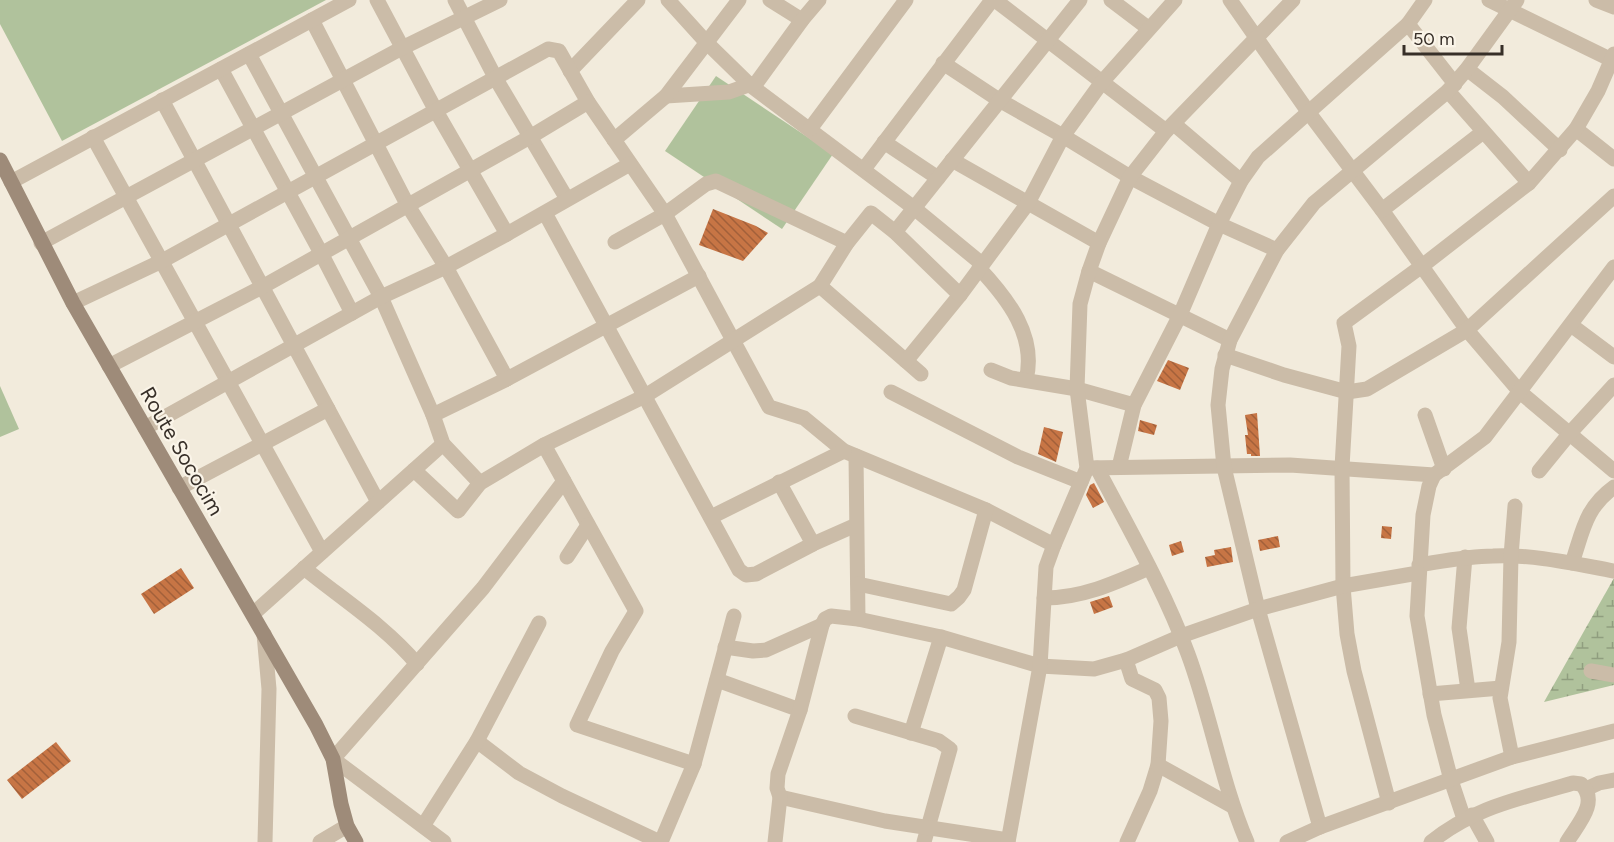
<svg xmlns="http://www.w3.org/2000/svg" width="1614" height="842" viewBox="0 0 1614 842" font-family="Figtree,sans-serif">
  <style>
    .wetland { fill: url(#wetland-marsh) }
    .garden { fill: #b0c29c }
    .building { fill: url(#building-back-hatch) }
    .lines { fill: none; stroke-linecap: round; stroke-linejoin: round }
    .street { stroke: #cbbca8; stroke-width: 15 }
    .secondary { stroke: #9e8b79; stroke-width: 15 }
    .labels { text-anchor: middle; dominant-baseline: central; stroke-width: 4.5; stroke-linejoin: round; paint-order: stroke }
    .street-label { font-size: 21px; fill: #372f28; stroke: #faf4e8 }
  </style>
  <defs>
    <pattern id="wetland-marsh" width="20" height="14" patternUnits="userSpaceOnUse" patternTransform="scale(1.5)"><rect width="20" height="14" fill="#b0c29c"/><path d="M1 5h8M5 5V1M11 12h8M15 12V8" fill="none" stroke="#909e7f"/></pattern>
    <pattern id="building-back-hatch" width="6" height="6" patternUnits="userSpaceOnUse" patternTransform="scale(1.5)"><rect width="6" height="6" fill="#c77545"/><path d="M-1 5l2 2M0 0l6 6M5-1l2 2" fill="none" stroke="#a2603a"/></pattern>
  </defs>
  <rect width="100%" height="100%" fill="#f2ebdc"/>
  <!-- wetland -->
  <path class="wetland" d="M 1614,578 L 1614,685 L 1544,702 Z"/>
  <!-- garden -->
  <g class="garden">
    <path d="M 0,0 L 326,0 L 62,141 L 0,24 Z"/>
    <path d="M 716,76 L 833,154 L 782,229 L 665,151 Z"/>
    <path d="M 0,386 L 19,429 L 0,437 Z"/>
  </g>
  <!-- building -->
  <g class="building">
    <path d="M 713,209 L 756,226 L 768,233 L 743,261 L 699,245 Z"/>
    <path d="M 1168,360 L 1189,368 L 1180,390 L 1157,381 Z"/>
    <path d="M 1257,413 L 1260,456 L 1251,456 L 1251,454 L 1247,454 L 1245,435 L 1248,435 L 1245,415 Z"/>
    <path d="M 1140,420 L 1157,425 L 1154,435 L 1138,431 Z"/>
    <path d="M 1044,427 L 1063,432 L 1056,462 L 1038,454 Z"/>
    <path d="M 1094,483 L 1104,502 L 1093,508 L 1086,495 L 1090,485 Z"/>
    <path d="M 1382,526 L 1392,527 L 1391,539 L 1381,538 Z"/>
    <path d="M 1278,536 L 1280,547 L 1260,551 L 1258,540 Z"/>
    <path d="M 1181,541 L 1184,552 L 1172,556 L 1169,545 Z"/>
    <path d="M 1231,547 L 1233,562 L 1207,567 L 1205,557 L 1215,555 L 1214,550 Z"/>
    <path d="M 181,568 L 194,588 L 154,614 L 141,594 Z"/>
    <path d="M 1109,596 L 1113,607 L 1094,614 L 1090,602 Z"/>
    <path d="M 56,742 L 71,761 L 22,799 L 7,780 Z"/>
  </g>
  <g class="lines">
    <!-- street -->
    <g class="street">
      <path d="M 377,0 L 436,111 L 507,234"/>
      <path d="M 455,0 L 496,79 L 567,199"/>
      <path d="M 668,0 L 707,43 L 750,85 L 914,208 L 982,264"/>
      <path d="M 770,0 L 802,20"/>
      <path d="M 995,0 L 1166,131"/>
      <path d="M 1111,0 L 1148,28"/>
      <path d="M 1230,0 L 1309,113 L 1382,210 L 1467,330 L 1520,392 L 1614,471"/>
      <path d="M 1489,0 L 1614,61"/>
      <path d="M 1596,0 L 1614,7"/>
      <path d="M 312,20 L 407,204 L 446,267 L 507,379"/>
      <path d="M 1408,24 L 1455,84"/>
      <path d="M 249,54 L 381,297 L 433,415 L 443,444 L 480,483"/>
      <path d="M 943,63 L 999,100 L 1063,136 L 1130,177 L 1219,224 L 1277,250"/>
      <path d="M 221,69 L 321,253 L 352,313"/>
      <path d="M 1467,69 L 1503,97 L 1560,150"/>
      <path d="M 570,71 L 638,0"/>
      <path d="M 1448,91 L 1529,183"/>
      <path d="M 666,96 L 729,92 L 757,82 L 802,20 L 819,0"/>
      <path d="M 162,100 L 378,502"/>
      <path d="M 1174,124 L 1241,181"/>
      <path d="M 810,129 L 906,0"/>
      <path d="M 1576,129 L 1614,159"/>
      <path d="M 93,137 L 322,552"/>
      <path d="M 614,140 L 666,96 L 739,0"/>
      <path d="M 884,142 L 938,178"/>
      <path d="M 952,160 L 1099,243"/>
      <path d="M 864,169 L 992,0"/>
      <path d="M 11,182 L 349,0"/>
      <path d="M 1382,210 L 1483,132"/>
      <path d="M 545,213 L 739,570 L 746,575 L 756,574 L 813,544 L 856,525"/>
      <path d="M 895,232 L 1080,0"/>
      <path d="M 615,242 L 665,214 L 706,184 L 716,181 L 847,243"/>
      <path d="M 41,243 L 402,48 L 500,0"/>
      <path d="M 979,268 C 1008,299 1037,336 1026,380"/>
      <path d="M 1089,271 L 1230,340"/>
      <path d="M 820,286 L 921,374"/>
      <path d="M 73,303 L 162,261 L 548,49 L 559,51 L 588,102 L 665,214 L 769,407 L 804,418 L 844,451 L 986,510 L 1054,545"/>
      <path d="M 1571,325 L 1614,357"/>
      <path d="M 1225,355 L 1284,375 L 1347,392 L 1367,389 L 1467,330 L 1614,196"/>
      <path d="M 906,361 L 960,295 L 1028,203 L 1063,136 L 1102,82 L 1175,0"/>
      <path d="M 109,366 L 262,287 L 530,137 L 588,102"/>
      <path d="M 991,370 L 1011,378 L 1077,389 L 1134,405"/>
      <path d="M 891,392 L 1018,457 L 1081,482"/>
      <path d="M 433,415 L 507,379 L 699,276"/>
      <path d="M 1425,415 L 1444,469"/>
      <path d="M 145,428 L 381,297 L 446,267 L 507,234 L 630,164"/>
      <path d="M 544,445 L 636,611 L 612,651 L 577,725 L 694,764"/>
      <path d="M 856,456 L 858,619"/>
      <path d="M 1119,467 L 1134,405 L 1180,315 L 1219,224 L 1241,181 L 1258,157 L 1408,24 L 1425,0"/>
      <path d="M 1087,468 L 1290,465 L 1434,475 L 1485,437 L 1614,267"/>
      <path d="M 1097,468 C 1129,529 1164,589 1188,654 C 1211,716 1221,781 1247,842"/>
      <path d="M 414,470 L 458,511 L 480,483 L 544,445 L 645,396 L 820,286 L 847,243 L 871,213 L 895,232 L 960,295"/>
      <path d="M 1539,471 L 1570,433 L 1614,385"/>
      <path d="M 1434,475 L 1429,486 L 1423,515 L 1417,616 L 1434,715 L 1451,780 L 1464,819"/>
      <path d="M 779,482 L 813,544"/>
      <path d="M 179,488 L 328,409"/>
      <path d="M 711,517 L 844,451"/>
      <path d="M 567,557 L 588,525"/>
      <path d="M 1465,557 L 1459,628 L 1468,690"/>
      <path d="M 1572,563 C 1583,531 1585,508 1614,487"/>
      <path d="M 1419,565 C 1444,561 1468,556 1493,556 C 1533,554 1575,564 1614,571"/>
      <path d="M 304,568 C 342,599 385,626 417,664"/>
      <path d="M 858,584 L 951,604 L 959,597 L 964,590 L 986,510"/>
      <path d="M 1044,598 C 1082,598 1115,583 1149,568"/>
      <path d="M 253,614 L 443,444"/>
      <path d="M 264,634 L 269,689 L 265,842"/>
      <path d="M 725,647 L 753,651 L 766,650 L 822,625"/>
      <path d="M 1126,660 L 1132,679 L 1155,690 L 1159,698 L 1161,721 L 1158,765 L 1150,791 L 1127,842"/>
      <path d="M 1591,671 L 1614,675"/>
      <path d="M 717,680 L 800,710"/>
      <path d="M 1430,694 L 1501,688"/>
      <path d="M 855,716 L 939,741 L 950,749 L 924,842"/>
      <path d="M 911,733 L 941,637"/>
      <path d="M 477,741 L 519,773 L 562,796 L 660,842"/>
      <path d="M 1512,757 L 1500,698 L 1509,642 L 1511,556 L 1515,506"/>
      <path d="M 1158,765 L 1232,806"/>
      <path d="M 1586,789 L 1599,783 L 1614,780"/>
      <path d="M 780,797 L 885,821 L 1008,840"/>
      <path d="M 1389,803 L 1354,671 L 1347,634 L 1343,586 L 1342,467 L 1349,346 L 1344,323 L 1422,266 L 1529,183 L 1576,129 L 1598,91 L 1614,54"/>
      <path d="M 1472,815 L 1487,842"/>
      <path d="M 423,826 L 477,741 L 539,623"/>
      <path d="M 1320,827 L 1258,609 L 1224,467 L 1218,405 L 1222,369 L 1230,340 L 1277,250 L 1314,203 L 1448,91 L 1467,69 L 1517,0"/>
      <path d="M 320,842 L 347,826"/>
      <path d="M 444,842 L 333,759 L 483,588 L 564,481"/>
      <path d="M 661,842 L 694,764 L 734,616"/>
      <path d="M 775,842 L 780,797 L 777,788 L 778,774 L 800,710 L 822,625 L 825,619 L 831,616 L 858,619 L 941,637 L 1040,666 L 1094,669 L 1126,660 L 1181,636 L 1258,609 L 1343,586 L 1418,573"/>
      <path d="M 1008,842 L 1040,666 L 1046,567 L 1054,545 L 1087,468 L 1077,389 L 1080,304 L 1089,271 L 1099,243 L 1130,177 L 1166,131 L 1293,0"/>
      <path d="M 1287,842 L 1320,827 L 1512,757 L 1614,731"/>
      <path d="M 1431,842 C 1476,806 1520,799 1573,783 L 1581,784 C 1600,802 1577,825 1567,842"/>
    </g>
    <!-- secondary -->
    <path class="secondary" d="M 0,160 L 73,303 L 316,725 L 333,759 L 341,804 L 347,826 L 356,842"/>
  </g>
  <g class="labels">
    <!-- street labels -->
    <g class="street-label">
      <text transform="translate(182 451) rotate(60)">Route Sococim</text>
    </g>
  </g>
  <!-- scale -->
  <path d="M1404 45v9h98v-9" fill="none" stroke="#372f28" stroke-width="3"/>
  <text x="1413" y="45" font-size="18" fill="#372f28" stroke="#faf4e8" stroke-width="4.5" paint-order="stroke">50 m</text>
</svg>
